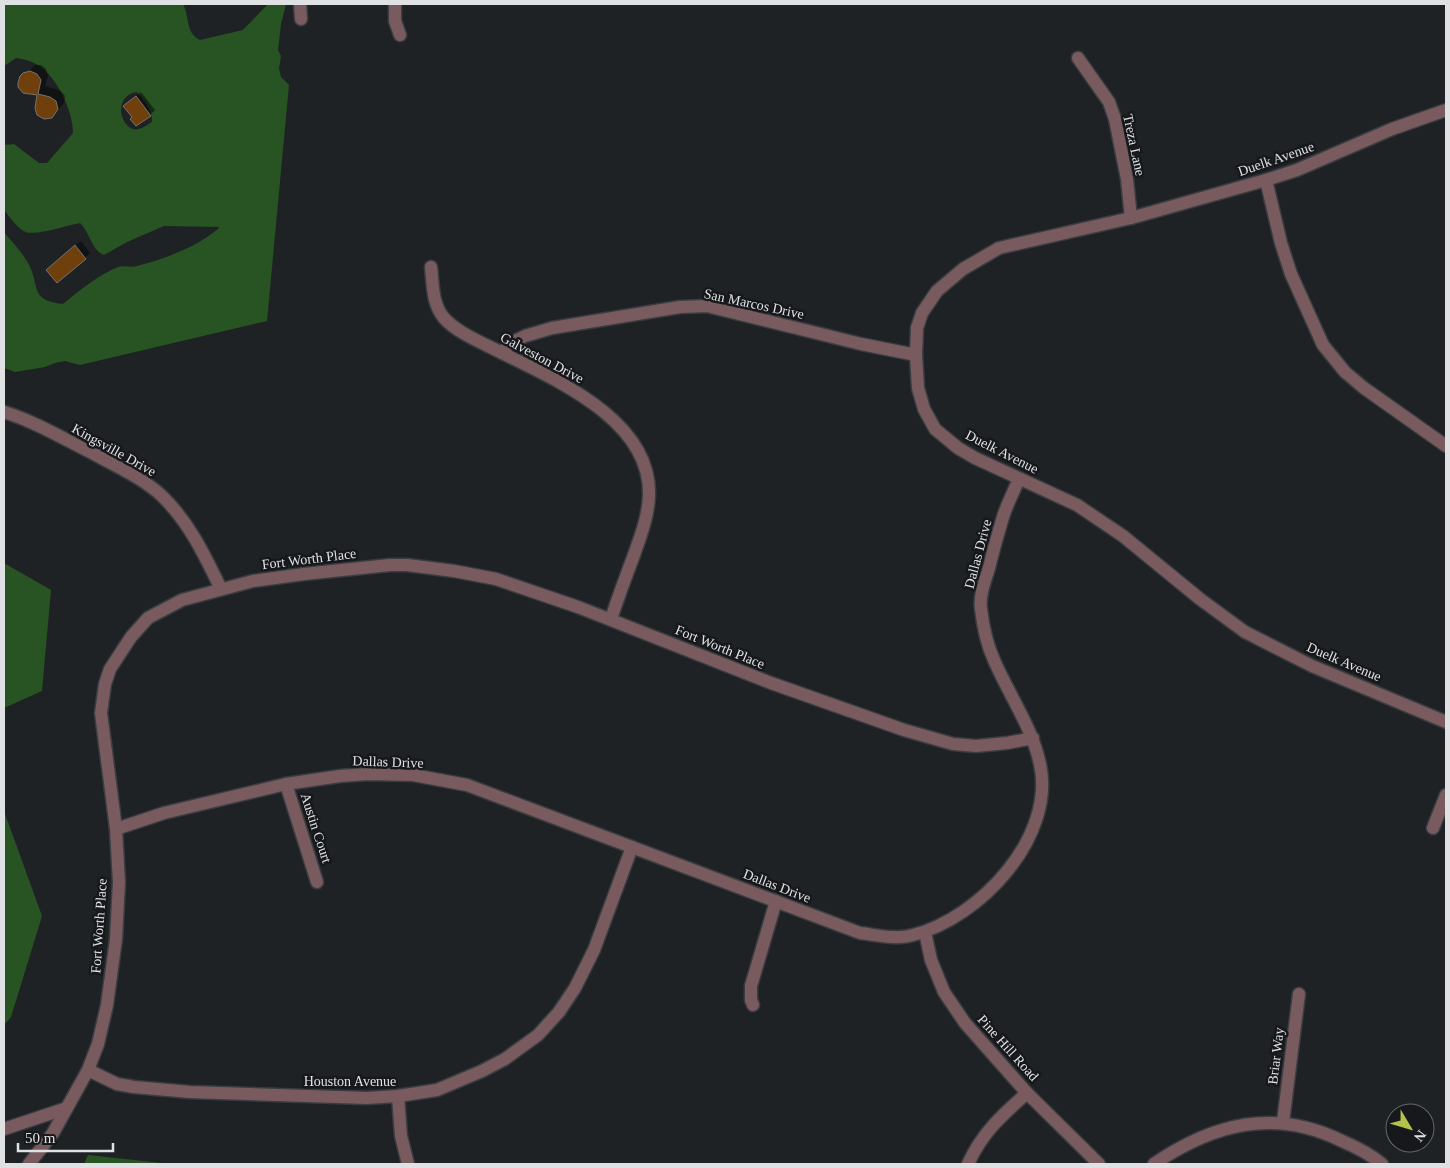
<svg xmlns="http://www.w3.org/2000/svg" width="1450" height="1168" viewBox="0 0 1450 1168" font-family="Georgia,serif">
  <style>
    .forest { fill: #285323; fill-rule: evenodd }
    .shadow { fill: #0007 }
    .building { fill: #6f400c; stroke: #757270 }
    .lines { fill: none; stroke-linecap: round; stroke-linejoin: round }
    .street-casing { stroke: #3a3d3f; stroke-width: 15 }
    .street { stroke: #795b5f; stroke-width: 12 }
    .labels { text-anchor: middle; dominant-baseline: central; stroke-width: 5; stroke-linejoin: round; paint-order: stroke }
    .street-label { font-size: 14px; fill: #e0e1e3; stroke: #16181b }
  </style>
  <rect width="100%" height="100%" fill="#1f2224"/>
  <!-- forest -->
  <g class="forest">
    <path d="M 4,4 L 183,4 C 190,18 185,32 200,40 L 243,30 L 268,4 L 286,4 L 281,24 L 278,50 L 281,56 L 279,68 L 281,77 L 289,85 L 267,321 L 80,365 L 65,361 L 55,363 L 45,367 L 15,372 L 4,368 L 4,232 C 12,242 22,252 28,263 C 41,286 28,300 63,304 C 80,290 97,276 118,267 C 124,265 131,268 137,266 C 165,259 196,247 218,229 L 219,227 L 164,226 L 127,242 L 104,255 C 92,251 89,231 80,223 C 68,225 36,236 26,232 C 17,229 10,217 4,210 L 4,145 L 14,144 L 39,163 L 47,163 L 73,133 C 73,112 59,81 41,67 C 34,62 25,59 16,58 L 4,66 ZM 137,92 C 144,100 153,110 152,122 C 147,125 139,131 133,129 C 118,124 115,95 137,92 Z"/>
    <path d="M 4,563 L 51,590 L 42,691 L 4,708 Z"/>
    <path d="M 4,811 L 42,916 L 11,1017 L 4,1025 Z"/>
    <path d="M 88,1155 L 171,1164 L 84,1164 Z"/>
  </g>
  <!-- shadow -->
  <g class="shadow">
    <path d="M 35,65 L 41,65 L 46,69 L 48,76 L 45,86 L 61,91 L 65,96 L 64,103 L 51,117 L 36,108 L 38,94 L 24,92 L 20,80 Z"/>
    <path d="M 141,92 L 155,110 L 150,115 L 133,117 L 130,101 Z"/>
    <path d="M 81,241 L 90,253 L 85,258 L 52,265 Z"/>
  </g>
  <!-- building -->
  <g class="building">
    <path d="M 30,71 L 37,74 L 41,80 L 38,94 L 50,97 L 56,101 L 58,109 L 52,118 L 44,119 L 37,115 L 35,108 L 37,95 L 23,93 L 18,87 L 18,83 L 20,76 L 23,73 Z"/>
    <path d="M 136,96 L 151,116 L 136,126 L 130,119 L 132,117 L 123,106 Z"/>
    <path d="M 75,245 L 86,259 L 57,283 L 46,270 Z"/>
  </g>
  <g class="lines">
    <!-- street casing -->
    <g class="street-casing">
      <g id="street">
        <path d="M 300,4 L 301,19"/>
        <path d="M 395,4 L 395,21 L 400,35"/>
        <path d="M 1078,58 L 1109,102 L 1115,119 L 1127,179 L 1131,218"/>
        <path d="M 1446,110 L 1392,129 L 1297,170 L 1266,180 L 1131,218 L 999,248 L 963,269 L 937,291 L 922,313 L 917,328 L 916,355 L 918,388 L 924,409 L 935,429 L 958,448 L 975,458 L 1077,505 L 1123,536 L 1200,599 L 1245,632 L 1312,666 L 1446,722"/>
        <path d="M 1266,180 L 1281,243 L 1291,274 L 1323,345 L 1345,372 L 1364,388 L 1446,446"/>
        <path d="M 431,267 C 433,284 432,304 444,318 C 457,333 485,344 502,353 C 558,381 652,421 649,496 C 648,517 641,535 634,555 C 626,576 618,598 611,619"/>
        <path d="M 502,353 L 509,344 L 525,336 L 552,328 L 680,307 L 707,306 L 861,344 L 916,355"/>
        <path d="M 4,412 C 36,422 64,439 94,454 C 117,467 143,478 162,496 C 189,522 205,556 221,589"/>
        <path d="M 286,784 L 317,882"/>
        <path d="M 1433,828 L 1446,795"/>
        <path d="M 116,829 L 164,813 L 286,784 L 340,776 L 368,774 L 413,775 L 467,785 L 860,933 C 877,935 897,940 913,935 C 980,918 1056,837 1040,764 C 1032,727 1009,695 994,660 C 987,645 983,626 981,609 C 979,596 985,581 989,568 C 993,551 998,534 1003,517 C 1007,504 1014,491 1019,479"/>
        <path d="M 925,932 L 931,960 L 944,992 L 965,1023 L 1027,1093 L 1099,1164"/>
        <path d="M 753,1005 L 751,1000 L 751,986 L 776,901"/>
        <path d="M 88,1070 L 117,1084 L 134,1087 L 190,1092 L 367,1098 L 398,1096 L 437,1090 L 482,1071 L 505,1059 L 538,1035 L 559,1012 L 575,988 L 594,950 L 632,847"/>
        <path d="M 398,1096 L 401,1136 L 408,1164"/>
        <path d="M 1283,1122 L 1299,994"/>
        <path d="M 4,1129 L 67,1108"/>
        <path d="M 29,1164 L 53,1133 L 88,1070 L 98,1044 L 107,1005 L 116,939 L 119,882 L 116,829 L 101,713 L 105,684 L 110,669 L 131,637 L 148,618 L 182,600 L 253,581 L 304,574 L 390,565 L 407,565 L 454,571 L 496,579 L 578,607 L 771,683 L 904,730 L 953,744 L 976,746 L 1007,743 L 1033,738"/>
        <path d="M 968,1164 C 982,1133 1002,1115 1027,1093"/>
        <path d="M 1154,1164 C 1214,1123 1275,1108 1342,1141 C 1356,1147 1370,1154 1382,1164"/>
      </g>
    </g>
    <!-- street -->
    <use href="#street" class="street"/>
  </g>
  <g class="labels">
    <!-- street labels -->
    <g class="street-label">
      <text transform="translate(1134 145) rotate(78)">Treza Lane</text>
      <text transform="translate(1276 159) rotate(-19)">Duelk Avenue</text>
      <text transform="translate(754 304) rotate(12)">San Marcos Drive</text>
      <text transform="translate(542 358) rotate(28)">Galveston Drive</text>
      <text transform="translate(114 450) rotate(29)">Kingsville Drive</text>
      <text transform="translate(1002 452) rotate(27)">Duelk Avenue</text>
      <text transform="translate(978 554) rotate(-75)">Dallas Drive</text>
      <text transform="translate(309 559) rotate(-7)">Fort Worth Place</text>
      <text transform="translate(720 647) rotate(22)">Fort Worth Place</text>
      <text transform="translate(1344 662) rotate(23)">Duelk Avenue</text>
      <text transform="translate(388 762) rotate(2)">Dallas Drive</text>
      <text transform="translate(316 828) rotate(72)">Austin Court</text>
      <text transform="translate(777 886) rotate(21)">Dallas Drive</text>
      <text transform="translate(99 926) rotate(-86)">Fort Worth Place</text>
      <text transform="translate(1008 1048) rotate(48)">Pine Hill Road</text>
      <text transform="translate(1276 1056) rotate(-83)">Briar Way</text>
      <text x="350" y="1081">Houston Avenue</text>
    </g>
  </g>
  <!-- border -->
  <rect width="1450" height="1168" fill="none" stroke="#e0e1e3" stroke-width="10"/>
  <!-- north arrow -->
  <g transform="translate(1410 1128) rotate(128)"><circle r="24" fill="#16181b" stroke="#67686b"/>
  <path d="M0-4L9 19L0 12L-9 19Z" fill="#b5c24a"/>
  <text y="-8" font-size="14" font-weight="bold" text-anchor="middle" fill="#e0e1e3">N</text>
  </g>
  <!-- scale -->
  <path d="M18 1143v8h95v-8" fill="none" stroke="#e0e1e3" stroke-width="2.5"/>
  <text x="25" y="1143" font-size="15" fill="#e0e1e3" stroke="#16181b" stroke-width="4" paint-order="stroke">50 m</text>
</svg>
